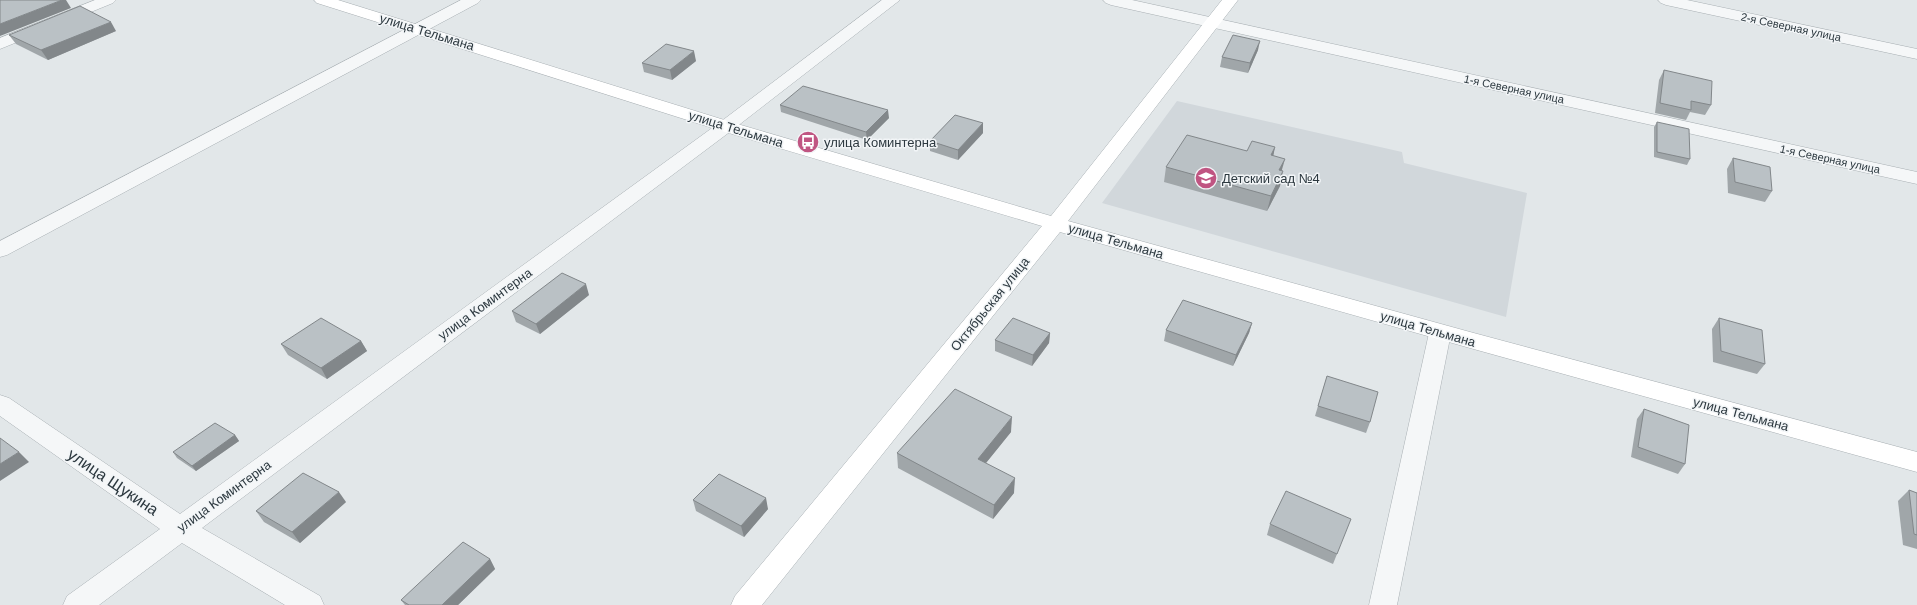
<svg xmlns="http://www.w3.org/2000/svg" width="1917" height="605" viewBox="0 0 1917 605" font-family="Helvetica,sans-serif">
  <style>
    .built { fill: #d1d7db }
    .lines { fill: none; stroke-linecap: round; stroke-linejoin: round }
    .street-casing { stroke: #a8afb3; stroke-width: 1 }
    .secondary-casing { stroke: #a8afb3; stroke-width: 1 }
    .street { fill: #f5f7f8; fill-rule: evenodd }
    .secondary { fill: #fff; fill-rule: evenodd }
    .wall { fill: #a0a6a9 }
    .shaded-wall { fill: #82878a }
    .building { fill: #bac1c5; stroke: #82878a }
    .labels { text-anchor: middle; dominant-baseline: central; stroke-width: 3; stroke-linejoin: round; paint-order: stroke }
    .far-street-label { font-size: 11px; fill: #2c383f; stroke: #f2f5f7 }
    .street-label { font-size: 13px; fill: #2c383f; stroke: #f2f5f7 }
    .poi-label { font-size: 13px; fill: #2c383f; stroke: #f2f5f7; text-anchor: start }
    .near-street-label { font-size: 16px; fill: #2c383f; stroke: #f2f5f7 }
  </style>
  <rect width="100%" height="100%" fill="#e2e7e9"/>
  <!-- built -->
  <path class="built" d="M 1177,101 L 1402,152 L 1404,163 L 1527,193 L 1506,317 L 1102,203 Z"/>
  <g class="lines">
    <!-- street casing -->
    <g class="street-casing">
      <g id="street">
        <path d="M 95,0 L 116,0 L 113,3 L 0,49 L 0,38 Z"/>
        <path d="M 461,0 L 481,0 L 478,3 L 7,255 L 0,257 L 0,241 Z"/>
        <path d="M 882,0 L 900,0 L 731,131 L 202,528 L 320,596 L 324,605 L 285,605 L 182,543 L 99,605 L 63,605 L 67,596 L 160,529 L 0,416 L 0,395 L 9,398 L 180,514 L 719,123 Z"/>
        <path d="M 1103,0 L 1132,0 L 1917,172 L 1917,184 L 1111,5 L 1106,3 Z"/>
        <path d="M 1658,0 L 1687,0 L 1917,49 L 1917,59 L 1666,5 L 1661,3 Z"/>
        <path d="M 1440,325 L 1448,327 L 1451,333 L 1397,605 L 1369,605 L 1429,333 L 1432,327 Z"/>
      </g>
    </g>
    <!-- secondary casing -->
    <g class="secondary-casing">
      <path id="secondary" d="M 314,0 L 338,0 L 734,123 L 1051,216 L 1222,0 L 1238,0 L 1068,221 L 1470,332 L 1917,452 L 1917,472 L 1470,348 L 1060,232 L 762,605 L 731,605 L 735,596 L 1042,226 L 722,131 L 317,3 Z"/>
    </g>
    <!-- street -->
    <use href="#street" class="street"/>
    <!-- secondary -->
    <use href="#secondary" class="secondary"/>
  </g>
  <!-- wall -->
  <g class="wall">
    <path d="M 116,31 L 48,60 L 16,44 L 9,35 Z"/>
    <path d="M 1258,50 L 1248,73 L 1220,67 L 1222,57 Z"/>
    <path d="M 696,61 L 672,80 L 644,72 L 642,63 Z"/>
    <path d="M 1664,70 L 1711,105 L 1705,115 L 1690,112 L 1686,120 L 1655,113 L 1659,80 Z"/>
    <path d="M 780,105 L 889,118 L 867,140 L 781,112 Z"/>
    <path d="M 1657,122 L 1690,159 L 1687,165 L 1654,157 L 1654,127 Z"/>
    <path d="M 983,133 L 958,160 L 930,151 L 930,141 Z"/>
    <path d="M 1275,147 L 1273,156 L 1282,171 L 1280,186 L 1267,211 L 1164,182 L 1166,167 L 1247,151 Z"/>
    <path d="M 1733,158 L 1772,191 L 1765,202 L 1728,193 L 1727,169 Z"/>
    <path d="M 589,295 L 540,334 L 516,322 L 512,311 Z"/>
    <path d="M 1719,318 L 1765,364 L 1757,374 L 1713,362 L 1712,329 Z"/>
    <path d="M 1252,323 L 1249,333 L 1233,366 L 1164,341 L 1166,330 Z"/>
    <path d="M 1050,333 L 1049,343 L 1032,366 L 995,351 L 995,340 Z"/>
    <path d="M 361,341 L 367,351 L 327,379 L 288,355 L 281,344 Z"/>
    <path d="M 1327,376 L 1370,422 L 1366,433 L 1315,416 Z"/>
    <path d="M 1644,409 L 1685,464 L 1678,474 L 1631,457 L 1637,419 Z"/>
    <path d="M 1011,432 L 986,463 L 1014,493 L 993,519 L 898,468 L 897,453 Z"/>
    <path d="M 235,435 L 239,441 L 196,471 L 177,458 L 173,452 Z"/>
    <path d="M 1909,490 L 1917,493 L 1917,549 L 1903,545 L 1898,501 Z"/>
    <path d="M 693,500 L 768,509 L 744,537 L 696,511 Z"/>
    <path d="M 346,502 L 300,543 L 264,522 L 256,511 Z"/>
    <path d="M 1270,524 L 1337,554 L 1333,564 L 1267,535 Z"/>
    <path d="M 490,559 L 495,569 L 458,605 L 405,605 L 401,600 Z"/>
  </g>
  <!-- shaded-wall -->
  <g class="shaded-wall">
    <path d="M 62,0 L 66,0 L 71,8 L 0,36 L 0,24 Z"/>
    <path d="M 111,22 L 116,31 L 48,60 L 41,50 Z"/>
    <path d="M 1260,41 L 1258,50 L 1248,73 L 1250,63 Z"/>
    <path d="M 694,51 L 696,61 L 672,80 L 670,70 Z"/>
    <path d="M 888,110 L 889,118 L 867,140 L 866,132 Z"/>
    <path d="M 983,123 L 983,133 L 958,160 L 958,150 Z"/>
    <path d="M 1275,147 L 1272,162 L 1271,155 Z"/>
    <path d="M 1285,159 L 1281,173 L 1279,170 Z"/>
    <path d="M 1283,171 L 1280,186 L 1267,211 L 1271,196 Z"/>
    <path d="M 586,284 L 589,295 L 540,334 L 536,324 Z"/>
    <path d="M 1252,323 L 1249,333 L 1233,366 L 1236,355 Z"/>
    <path d="M 1050,333 L 1049,343 L 1032,366 L 1033,355 Z"/>
    <path d="M 361,341 L 367,351 L 327,379 L 321,368 Z"/>
    <path d="M 1012,417 L 1011,432 L 977,474 L 978,459 Z"/>
    <path d="M 235,435 L 239,441 L 196,471 L 192,466 Z"/>
    <path d="M 19,452 L 29,462 L 0,481 L 0,464 Z"/>
    <path d="M 1015,478 L 1014,493 L 993,519 L 994,505 Z"/>
    <path d="M 339,492 L 346,502 L 300,543 L 292,532 Z"/>
    <path d="M 766,498 L 768,509 L 744,537 L 741,526 Z"/>
    <path d="M 490,559 L 495,569 L 458,605 L 442,605 Z"/>
  </g>
  <!-- building -->
  <g class="building">
    <path d="M 0,0 L 62,0 L 0,24 Z"/>
    <path d="M 80,6 L 111,22 L 41,50 L 9,35 Z"/>
    <path d="M 1233,35 L 1260,41 L 1250,63 L 1222,57 Z"/>
    <path d="M 666,44 L 694,51 L 670,70 L 642,63 Z"/>
    <path d="M 1664,70 L 1712,81 L 1711,105 L 1691,101 L 1691,110 L 1660,103 Z"/>
    <path d="M 803,86 L 888,110 L 866,132 L 780,105 Z"/>
    <path d="M 955,115 L 983,123 L 958,150 L 930,141 Z"/>
    <path d="M 1657,122 L 1689,129 L 1690,159 L 1657,152 Z"/>
    <path d="M 1187,135 L 1247,151 L 1252,141 L 1275,147 L 1271,155 L 1285,159 L 1279,170 L 1283,171 L 1271,196 L 1166,167 Z"/>
    <path d="M 1733,158 L 1770,167 L 1772,191 L 1735,182 Z"/>
    <path d="M 562,273 L 586,284 L 536,324 L 512,311 Z"/>
    <path d="M 1183,300 L 1252,323 L 1236,355 L 1166,330 Z"/>
    <path d="M 321,318 L 361,341 L 321,368 L 281,344 Z"/>
    <path d="M 1013,318 L 1050,333 L 1033,355 L 995,340 Z"/>
    <path d="M 1719,318 L 1762,330 L 1765,364 L 1721,351 Z"/>
    <path d="M 1327,376 L 1378,392 L 1370,422 L 1318,406 Z"/>
    <path d="M 955,389 L 1012,417 L 978,459 L 1015,478 L 994,505 L 897,453 Z"/>
    <path d="M 1644,409 L 1689,425 L 1685,464 L 1638,447 Z"/>
    <path d="M 215,423 L 235,435 L 192,466 L 173,452 Z"/>
    <path d="M 0,438 L 19,452 L 0,464 Z"/>
    <path d="M 303,473 L 339,492 L 292,532 L 256,511 Z"/>
    <path d="M 719,474 L 766,498 L 741,526 L 693,500 Z"/>
    <path d="M 1909,490 L 1917,493 L 1917,535 L 1914,534 Z"/>
    <path d="M 1286,491 L 1351,519 L 1337,554 L 1270,524 Z"/>
    <path d="M 463,542 L 490,559 L 442,605 L 409,605 L 401,600 Z"/>
  </g>
  <!-- icons -->
  <defs>
    <g id="bus-disc" transform="scale(1.15)"><circle r="9.5" fill="#c05582" stroke="#f2f5f7"/><path d="M-5-6H5V4H4V6H2V4H-2V6H-4V4H-5ZM-3.5-4V0h7V-4ZM-3.5 1.2v1.5H-2V1.2ZM2 1.2v1.5H3.5V1.2Z" fill="#fff"/></g>
    <g id="school-disc" transform="scale(1.15)"><circle r="9.5" fill="#c05582" stroke="#f2f5f7"/><path d="M0-5L7-2L0 1L-7-2ZM-4 1L0 2.5L4 1V4Q0 6-4 4Z" fill="#fff"/></g>
  </defs>
  <g fill-rule="evenodd">
    <use href="#bus-disc" x="808" y="142"/>
    <use href="#school-disc" x="1206" y="178"/>
  </g>
  <g class="labels">
    <!-- far-street labels -->
    <g class="far-street-label">
      <text transform="translate(1791 27) rotate(12)">2-я Северная улица</text>
      <text transform="translate(1514 89) rotate(12)">1-я Северная улица</text>
      <text transform="translate(1830 159) rotate(12)">1-я Северная улица</text>
    </g>
    <!-- street labels -->
    <g class="street-label">
      <text transform="translate(427 32) rotate(17)">улица Тельмана</text>
      <text transform="translate(736 129) rotate(17)">улица Тельмана</text>
      <text transform="translate(1116 241) rotate(16)">улица Тельмана</text>
      <text transform="translate(485 304) rotate(-36)">улица Коминтерна</text>
      <text transform="translate(990 304) rotate(-51)">Октябрьская улица</text>
      <text transform="translate(1428 329) rotate(16)">улица Тельмана</text>
      <text transform="translate(1741 414) rotate(15)">улица Тельмана</text>
      <text transform="translate(224 496) rotate(-36)">улица Коминтерна</text>
    </g>
    <!-- poi labels -->
    <g class="poi-label">
      <text x="824" y="142">улица Коминтерна</text>
      <text x="1222" y="178">Детский сад №4</text>
    </g>
    <!-- near-street labels -->
    <g class="near-street-label">
      <text transform="translate(113 482) rotate(34)">улица Щукина</text>
    </g>
  </g>
</svg>
